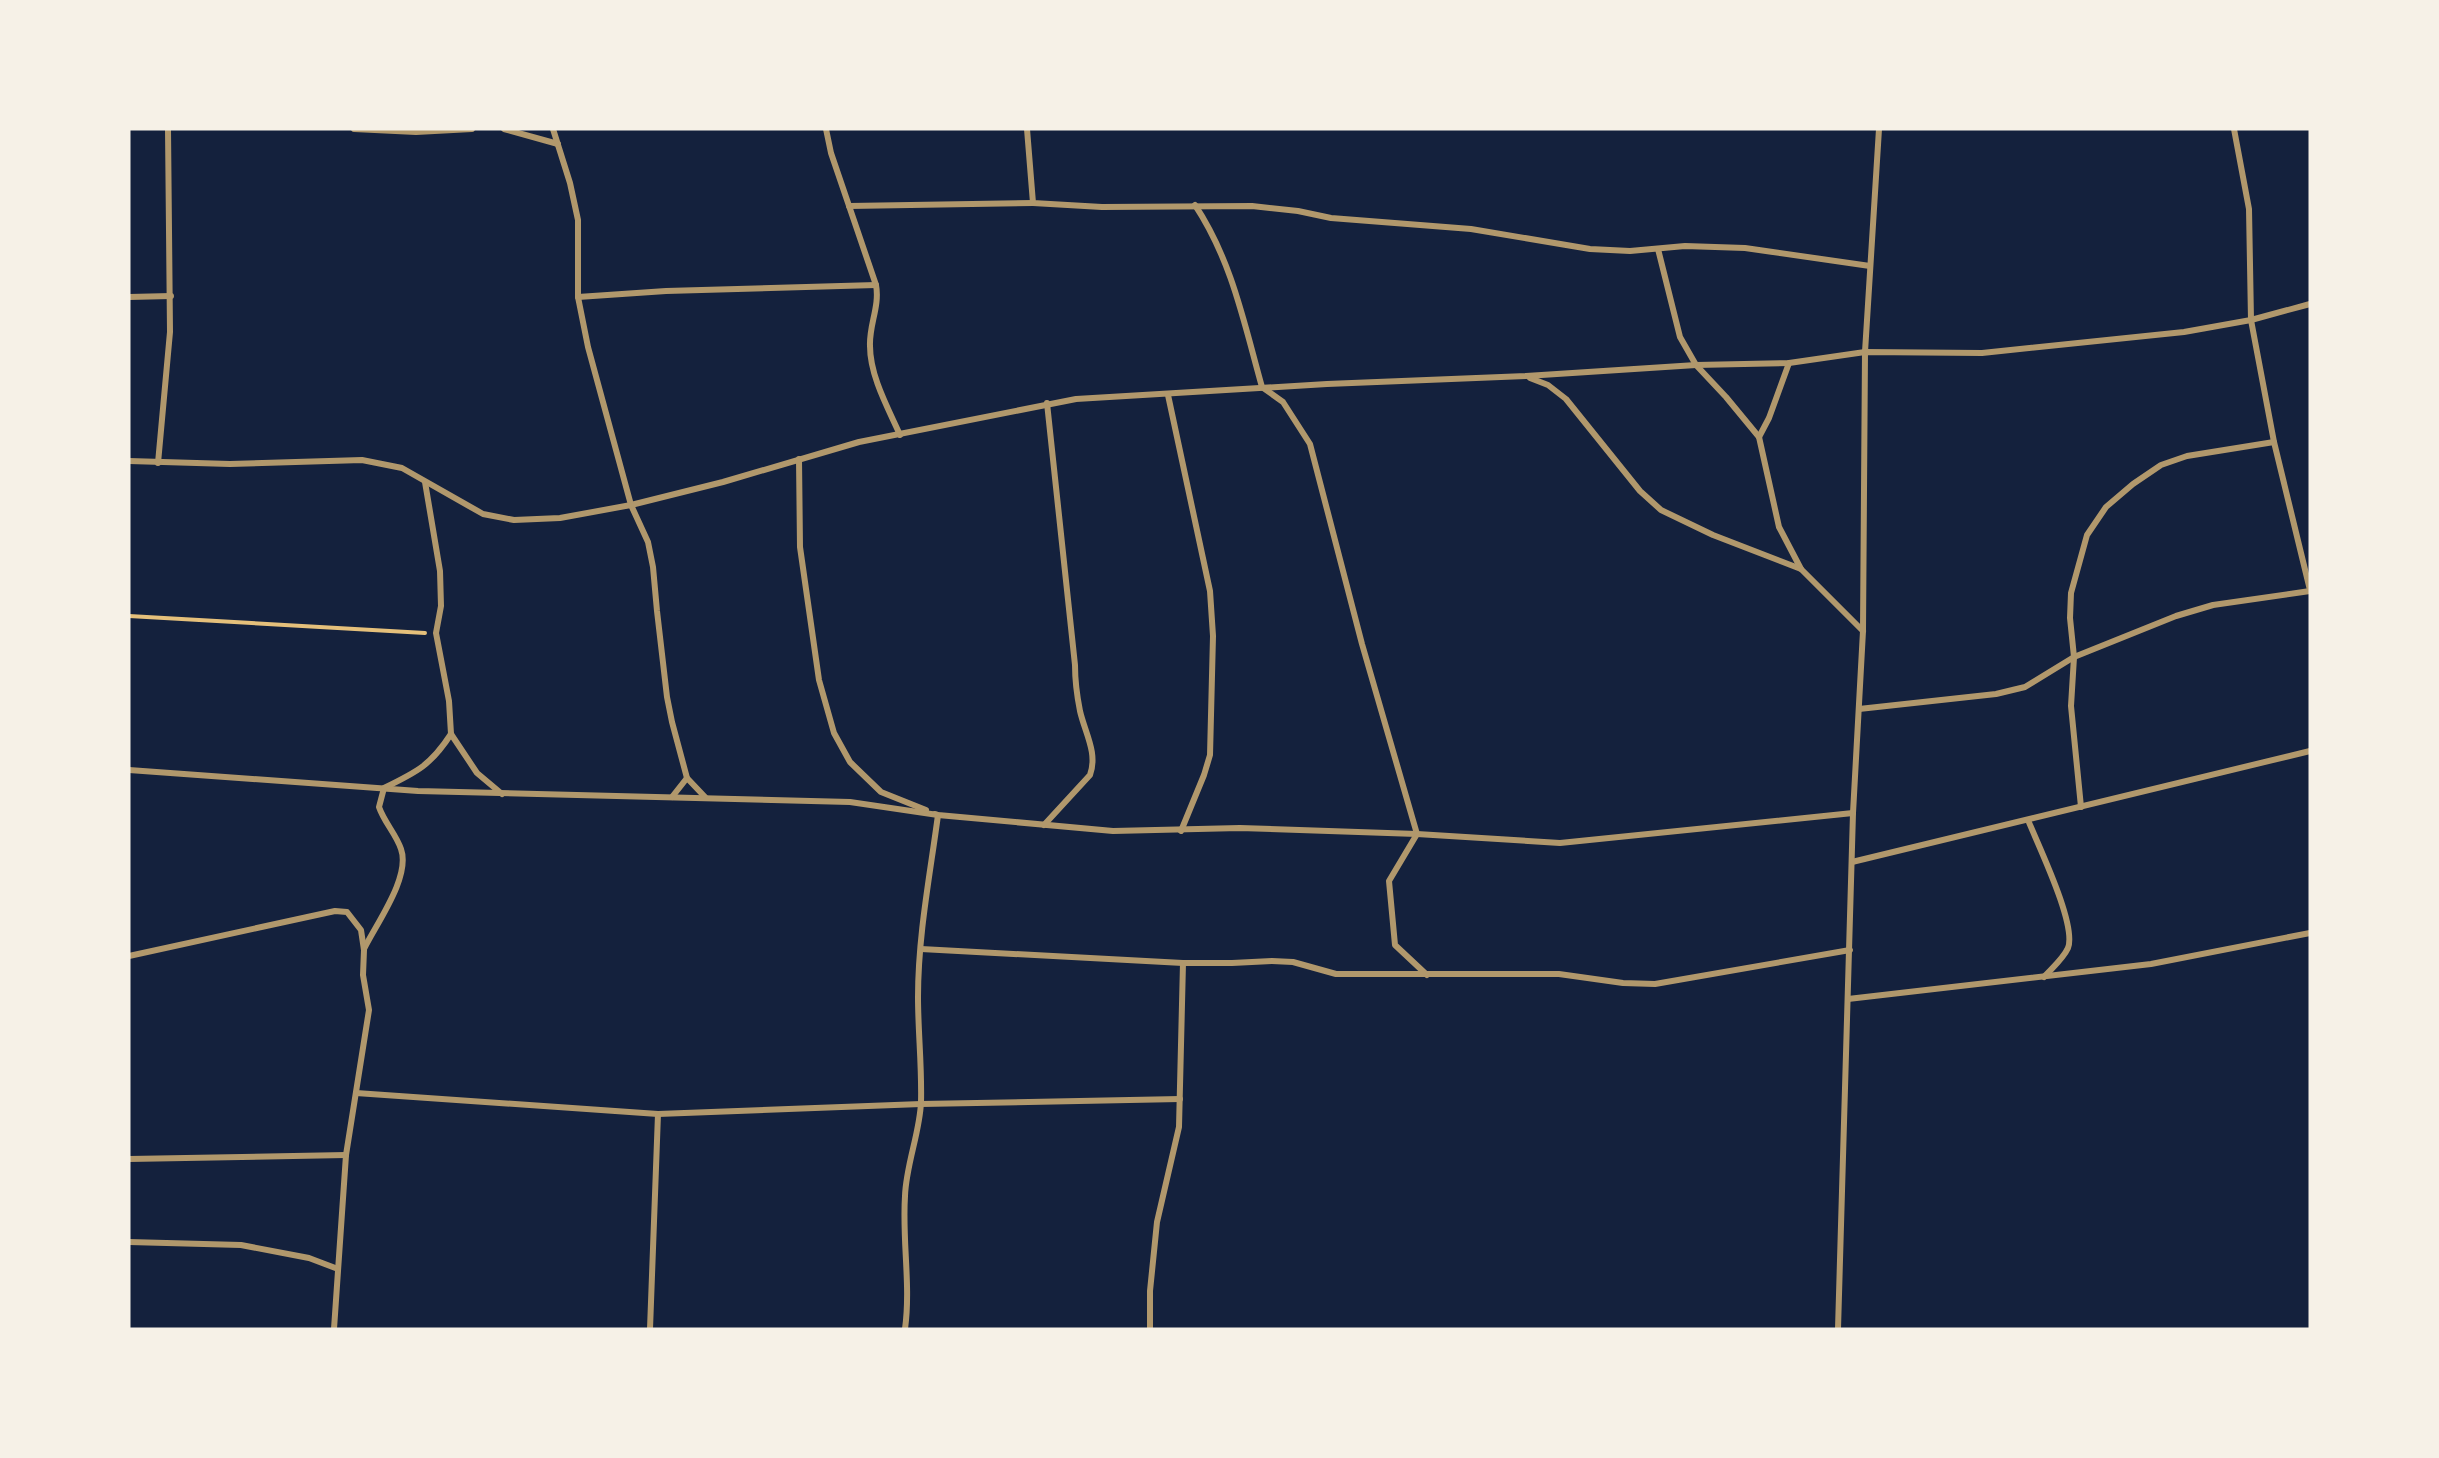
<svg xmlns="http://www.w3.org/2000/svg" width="2439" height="1458" viewBox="0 0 2439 1458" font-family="Karla,sans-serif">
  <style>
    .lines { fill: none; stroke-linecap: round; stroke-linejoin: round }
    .path { stroke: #e5c07b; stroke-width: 4 }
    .minor { stroke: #b1986c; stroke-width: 6 }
  </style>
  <rect width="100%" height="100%" fill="#14213d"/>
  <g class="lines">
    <!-- path -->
    <path class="path" d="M 129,616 L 425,633"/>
    <!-- minor -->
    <g class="minor">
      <path d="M 354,129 L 416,132 L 472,129"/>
      <path d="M 504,129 L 558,144"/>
      <path d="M 553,129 L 570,183 L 578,220 L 578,297 L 588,347 L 631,505 L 648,542 L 653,567 L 657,611 L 667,697 L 672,722 L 687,778 L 705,797"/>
      <path d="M 826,129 L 831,153 L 876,285 C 880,306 869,325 870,346 C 870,376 888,408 900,435"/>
      <path d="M 1027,129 L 1033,203 L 1102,207 L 1252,206 L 1298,211 L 1331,218 L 1471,229 L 1590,249 L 1630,251 L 1685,246 L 1745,248 L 1870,266"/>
      <path d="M 2234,129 L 2249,209 L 2251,320 L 2274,442 L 2310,590"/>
      <path d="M 1195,205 C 1232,261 1244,323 1262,387 L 1283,402 L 1310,444 L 1362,644 L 1417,834 L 1389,881 L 1395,945 L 1427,975"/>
      <path d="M 849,206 L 1033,203"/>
      <path d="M 1658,249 L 1680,337 L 1696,365 L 1726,397 L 1759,437 L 1779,527 L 1801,569 L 1863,631"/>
      <path d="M 129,297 L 171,296"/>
      <path d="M 578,297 L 666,291 L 876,285"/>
      <path d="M 1530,378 L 1548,385 L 1566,399 L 1640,491 L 1661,510 L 1713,535 L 1801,569"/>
      <path d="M 1168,395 L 1210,591 L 1213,636 L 1210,755 L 1204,775 L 1181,831"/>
      <path d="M 1759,437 L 1769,418 L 1789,363"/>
      <path d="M 799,459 L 800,547 L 819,680 L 834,733 L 850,762 L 881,792 L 926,810"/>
      <path d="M 129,461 L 230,464 L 362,460 L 402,468 L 483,514 L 514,520 L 560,518 L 631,505 L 723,482 L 859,442 L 1076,399 L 1327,384 L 1526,376 L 1696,365 L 1789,363 L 1865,352 L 1982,353 L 2184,332 L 2251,320 L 2310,304"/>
      <path d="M 158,463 L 170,332 L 168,129"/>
      <path d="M 425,482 L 440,571 L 441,606 L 436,633 L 449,701 L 451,734 L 477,773 L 502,794"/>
      <path d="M 1859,709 L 1996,694 L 2025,687 L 2074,657 L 2176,616 L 2213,605 L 2310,591"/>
      <path d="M 129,770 L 418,791 L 850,802 L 938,815 L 1113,831 L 1240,828 L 1417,834 L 1560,843 L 1853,813"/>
      <path d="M 672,797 L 687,778"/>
      <path d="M 2081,807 L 2071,706 L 2074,657 L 2070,618 L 2071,593 L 2087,535 L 2106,507 L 2133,484 L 2161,465 L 2187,456 L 2274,442"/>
      <path d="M 2028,820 C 2038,845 2077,925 2068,948 C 2063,959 2052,968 2044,977"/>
      <path d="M 1044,825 L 1090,775 C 1098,753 1085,733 1080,711 C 1077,696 1075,681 1075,665 L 1047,403"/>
      <path d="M 1852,862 L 2310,751"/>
      <path d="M 364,949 C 376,924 411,877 401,849 C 396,834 384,822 379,807 L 384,788 C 417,772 431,765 451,734"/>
      <path d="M 921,949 L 1183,963 L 1232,963 L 1272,961 L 1293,962 L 1336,974 L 1559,974 L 1623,983 L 1655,984 L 1850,950"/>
      <path d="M 129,956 L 335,911 L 347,912 L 361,930 L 364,950 L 363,975 L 369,1010 L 346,1155 L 334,1329"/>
      <path d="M 1848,999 L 2151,964 L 2310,933"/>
      <path d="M 356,1093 L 658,1114 L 921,1104 L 1180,1099"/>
      <path d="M 129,1159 L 346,1155"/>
      <path d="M 129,1242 L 241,1245 L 309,1258 L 338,1269"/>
      <path d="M 650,1329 L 658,1114"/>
      <path d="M 905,1329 C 911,1285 902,1241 905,1196 C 906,1165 920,1132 921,1102 C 922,1067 918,1032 918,997 C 918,936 930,875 938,815 L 935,814"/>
      <path d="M 1150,1329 L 1150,1291 L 1157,1222 L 1179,1127 L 1183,963"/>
      <path d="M 1838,1329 L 1853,813 L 1863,631 L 1865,352 L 1879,129"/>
    </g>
  </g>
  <!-- border -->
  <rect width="2439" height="1458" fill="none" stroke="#f6f1e7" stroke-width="261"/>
</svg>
